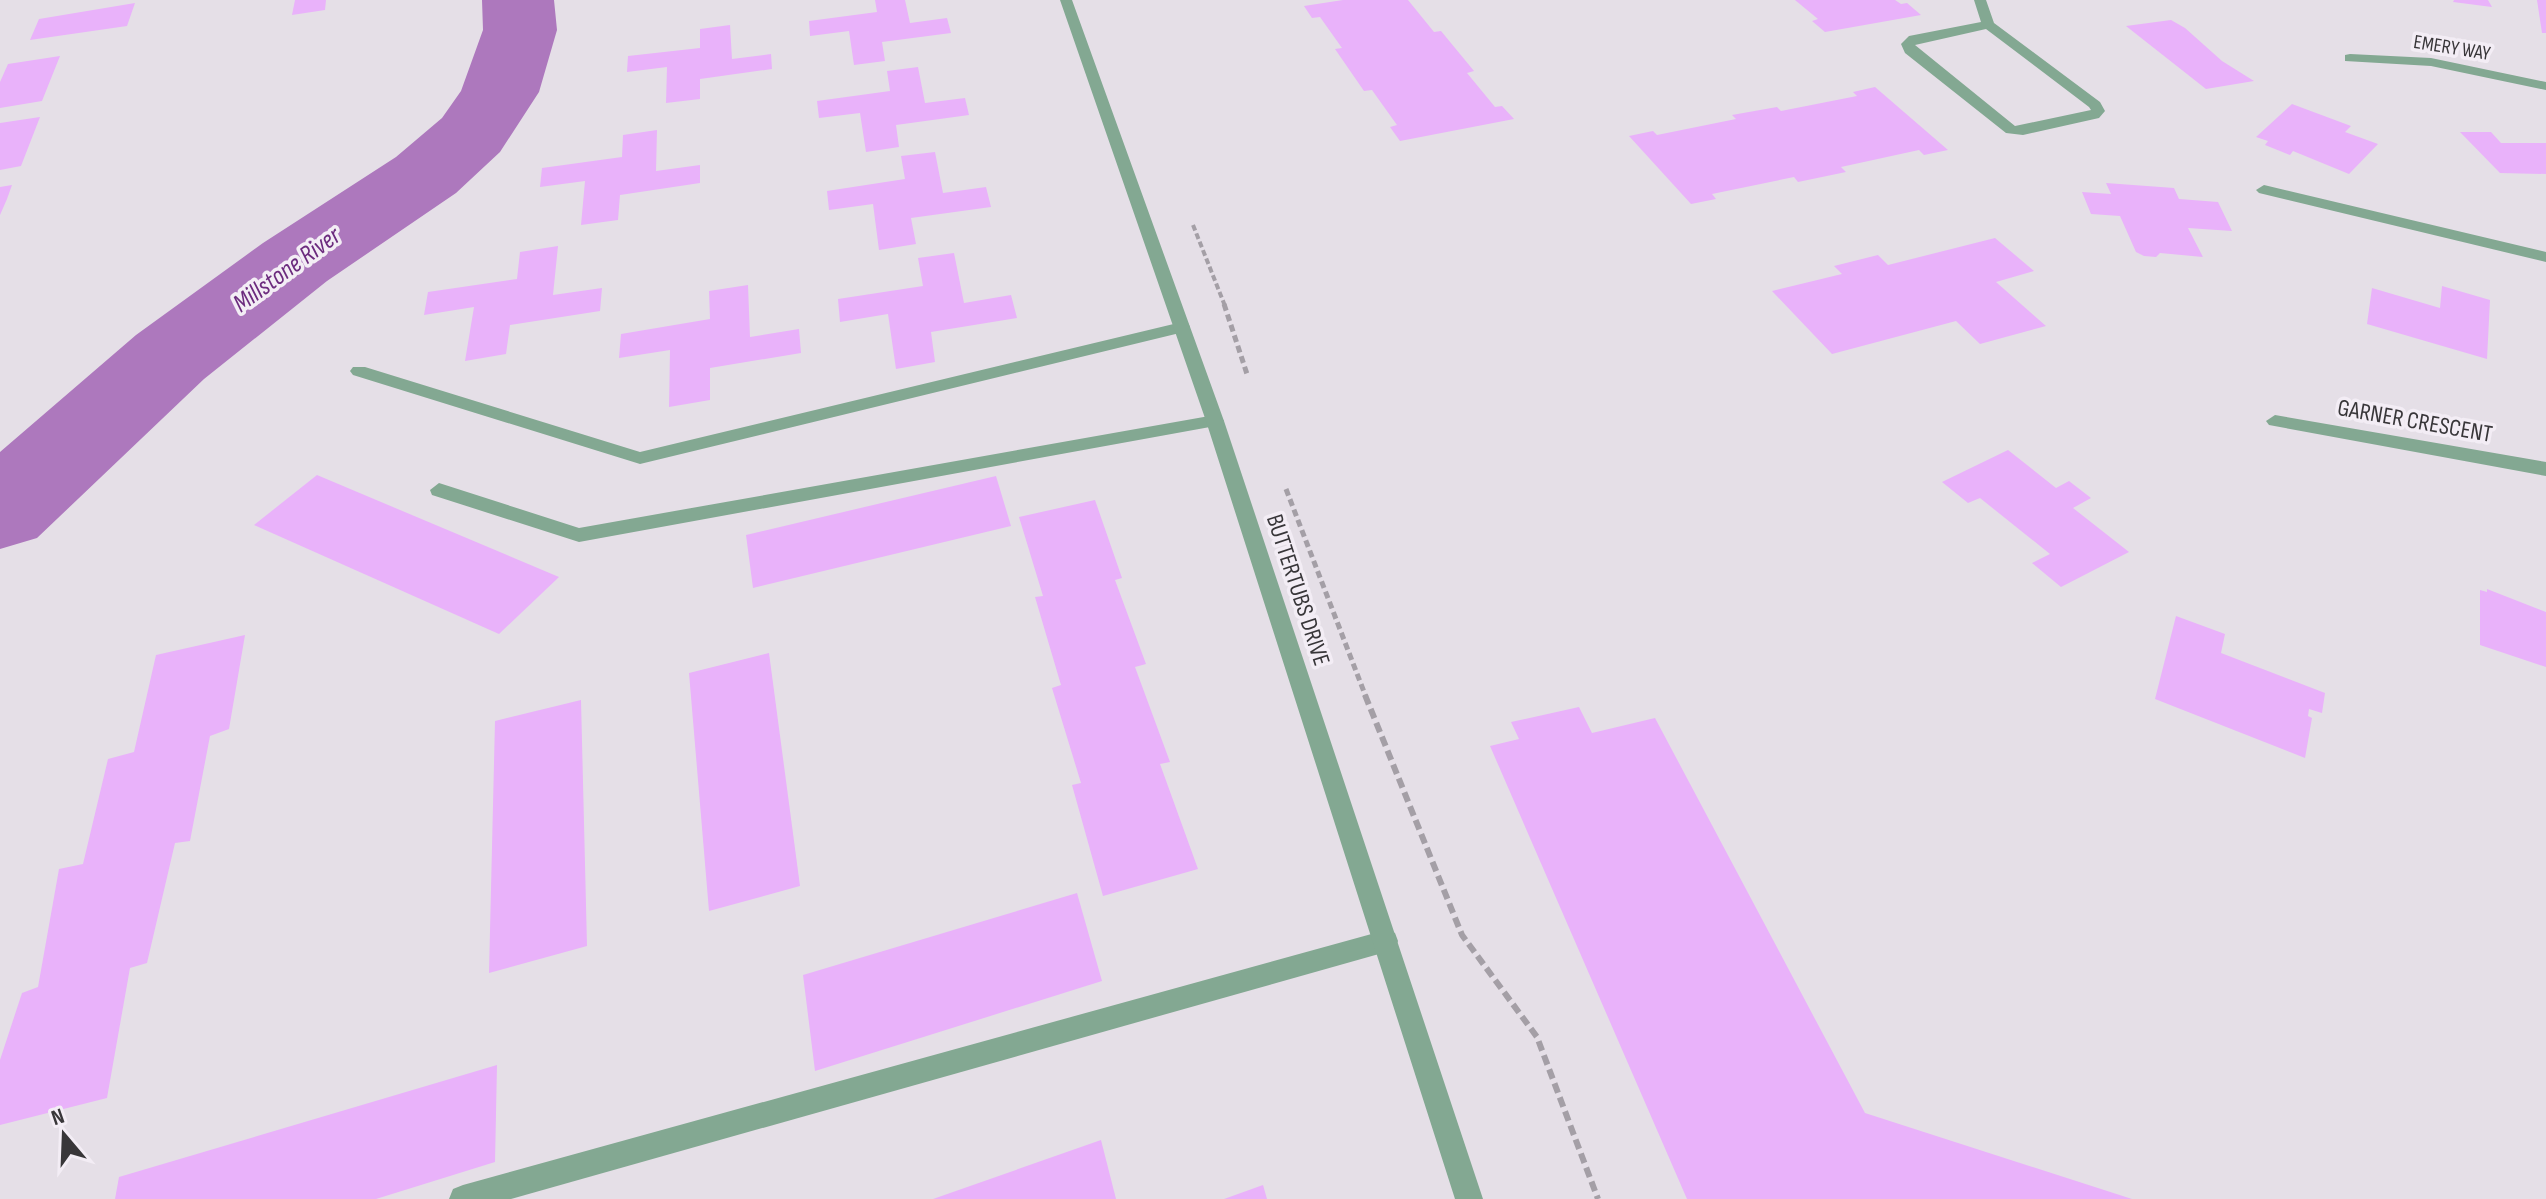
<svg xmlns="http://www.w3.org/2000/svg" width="2546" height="1199" viewBox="0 0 2546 1199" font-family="'Sofia Sans Condensed',sans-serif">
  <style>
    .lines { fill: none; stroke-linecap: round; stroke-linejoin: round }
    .river { fill: #ad78bd; fill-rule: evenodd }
    .building { fill: #e9b2fa }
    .path-far2 { stroke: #a49fa6; stroke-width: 4; stroke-dasharray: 6 3; stroke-linecap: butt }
    .path-far1 { stroke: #a49fa6; stroke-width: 5; stroke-dasharray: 7 4; stroke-linecap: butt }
    .path { stroke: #a49fa6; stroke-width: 6; stroke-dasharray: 10 5; stroke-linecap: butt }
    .lane { fill: #83a892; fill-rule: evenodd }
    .street { fill: #83a892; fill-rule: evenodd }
    .labels { text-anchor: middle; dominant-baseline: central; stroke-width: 7; stroke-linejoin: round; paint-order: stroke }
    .far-street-label { font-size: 20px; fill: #383639; stroke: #f3edf5 }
    .street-label { font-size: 24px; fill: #383639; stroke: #f3edf5 }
    .water-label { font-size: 26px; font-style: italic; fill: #6c2b7e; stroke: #f3edf5 }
  </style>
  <rect width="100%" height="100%" fill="#e5dfe7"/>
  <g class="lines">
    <!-- river -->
    <path class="river" d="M 482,0 L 554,0 L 557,30 L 539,92 L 500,152 L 456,193 L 327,281 L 204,379 L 37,538 L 0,549 L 0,452 L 136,335 L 263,243 L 396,157 L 442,118 L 461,91 L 483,30 Z"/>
  </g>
  <!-- building -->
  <g class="building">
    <path d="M 295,0 L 326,0 L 325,10 L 292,15 Z"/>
    <path d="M 875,0 L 905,0 L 910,23 L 947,18 L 951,33 L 882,42 L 885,61 L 854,65 L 849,31 L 810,36 L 809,21 L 877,12 Z"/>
    <path d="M 1343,0 L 1408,0 L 1434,32 L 1441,31 L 1474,71 L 1467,73 L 1495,107 L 1502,106 L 1514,119 L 1400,141 L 1390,127 L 1397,125 L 1372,90 L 1364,91 L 1335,49 L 1342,48 L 1320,17 L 1312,18 L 1304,6 Z"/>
    <path d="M 1795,0 L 1895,0 L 1901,4 L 1907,3 L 1921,15 L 1825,32 L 1812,21 L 1818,19 Z"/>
    <path d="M 2454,0 L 2488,0 L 2492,7 L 2453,2 Z"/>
    <path d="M 2537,0 L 2546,0 L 2546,33 L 2542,33 Z"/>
    <path d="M 135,3 L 127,26 L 30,40 L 39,19 Z"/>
    <path d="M 2171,20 L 2185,28 L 2222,61 L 2254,81 L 2206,89 L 2126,26 Z"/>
    <path d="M 730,25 L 732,59 L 771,54 L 772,69 L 700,79 L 700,99 L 666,103 L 667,67 L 627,72 L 628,56 L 700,48 L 700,29 Z"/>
    <path d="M 60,56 L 42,101 L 0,108 L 0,82 L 8,64 Z"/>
    <path d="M 918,67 L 925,103 L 965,98 L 969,115 L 896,125 L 899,147 L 866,152 L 860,113 L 819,118 L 817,101 L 890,91 L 887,71 Z"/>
    <path d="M 1875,87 L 1948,150 L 1924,155 L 1919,150 L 1841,167 L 1846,172 L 1798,182 L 1794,177 L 1712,194 L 1716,199 L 1691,204 L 1629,136 L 1653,131 L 1657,135 L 1736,119 L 1732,115 L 1777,107 L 1781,111 L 1857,96 L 1853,92 Z"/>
    <path d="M 2292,104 L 2351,126 L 2345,132 L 2378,144 L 2349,174 L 2293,151 L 2290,155 L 2265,145 L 2268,141 L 2256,137 Z"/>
    <path d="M 40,117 L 21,166 L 0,170 L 0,123 Z"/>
    <path d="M 657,130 L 656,171 L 700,165 L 700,183 L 620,195 L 618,220 L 581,225 L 585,181 L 540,187 L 542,168 L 622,157 L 623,135 Z"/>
    <path d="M 2460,132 L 2491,132 L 2501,143 L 2546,143 L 2546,174 L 2500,173 Z"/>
    <path d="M 935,152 L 943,193 L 986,187 L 991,207 L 911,218 L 916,244 L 879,250 L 873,204 L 829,210 L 827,191 L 905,179 L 901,156 Z"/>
    <path d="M 2106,183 L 2174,188 L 2179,199 L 2218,202 L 2232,231 L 2188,228 L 2203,257 L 2160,253 L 2156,257 L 2144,256 L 2136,252 L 2120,216 L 2091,214 L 2082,192 L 2111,194 Z"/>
    <path d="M 12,185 L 7,199 L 0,215 L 0,187 Z"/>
    <path d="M 1995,238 L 2034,271 L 1996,282 L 2046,326 L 1980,344 L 1956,321 L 1832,354 L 1772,291 L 1842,274 L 1834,266 L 1878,255 L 1888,265 Z"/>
    <path d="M 558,246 L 553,295 L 602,288 L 600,311 L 510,325 L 506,354 L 465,361 L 474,307 L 424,315 L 428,292 L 517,279 L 520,252 Z"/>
    <path d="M 954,253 L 964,303 L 1011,295 L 1017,318 L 931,332 L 935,362 L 896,369 L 888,314 L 840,322 L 838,299 L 923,286 L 918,258 Z"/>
    <path d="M 748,285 L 750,337 L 799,329 L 801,353 L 710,368 L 710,400 L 669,407 L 670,350 L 619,358 L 621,334 L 710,319 L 709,291 Z"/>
    <path d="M 2442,286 L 2490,300 L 2487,359 L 2367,324 L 2372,288 L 2440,308 Z"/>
    <path d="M 2008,450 L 2056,488 L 2069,481 L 2091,498 L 2073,508 L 2129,552 L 2061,587 L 2032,563 L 2050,554 L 1980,498 L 1968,503 L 1942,482 Z"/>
    <path d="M 317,475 L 559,577 L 499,634 L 254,525 Z"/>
    <path d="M 996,476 L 1011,526 L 753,588 L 746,535 Z"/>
    <path d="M 1095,500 L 1122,578 L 1115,580 L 1146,664 L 1135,667 L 1170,762 L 1160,764 L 1198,869 L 1103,896 L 1072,785 L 1081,783 L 1052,688 L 1061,685 L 1035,597 L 1043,596 L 1019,517 Z"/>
    <path d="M 2487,589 L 2546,612 L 2546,667 L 2480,645 L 2480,590 L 2487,592 Z"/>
    <path d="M 2176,616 L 2225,634 L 2221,653 L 2325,693 L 2322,713 L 2309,709 L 2308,716 L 2312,718 L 2305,758 L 2155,699 Z"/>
    <path d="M 245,635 L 229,729 L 210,736 L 190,841 L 175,843 L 147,963 L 130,968 L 107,1098 L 0,1125 L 0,1060 L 22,993 L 38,987 L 59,869 L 83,864 L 108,759 L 134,752 L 156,655 Z"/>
    <path d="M 769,653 L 800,886 L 709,911 L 689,673 Z"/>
    <path d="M 581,700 L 587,946 L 489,973 L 495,721 Z"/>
    <path d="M 1579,707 L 1592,733 L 1655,718 L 1865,1113 L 2132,1199 L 1687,1199 L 1490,746 L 1519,739 L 1511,722 Z"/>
    <path d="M 1077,893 L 1102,981 L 815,1071 L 803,975 Z"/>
    <path d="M 497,1065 L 495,1162 L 376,1199 L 115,1199 L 119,1177 Z"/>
    <path d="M 1101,1140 L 1116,1199 L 933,1199 Z"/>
    <path d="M 1263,1185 L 1267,1199 L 1224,1199 Z"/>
  </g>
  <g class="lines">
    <!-- path-far2 -->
    <path class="path-far2" d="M 1193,225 L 1225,306"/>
    <!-- path-far1 -->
    <g class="path-far1">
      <path d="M 1224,304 L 1247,374"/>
      <path d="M 1286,489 L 1366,697"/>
    </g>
    <!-- path -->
    <path class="path" d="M 1365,695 L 1462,935 L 1537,1037 L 1598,1199"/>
    <!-- lane -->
    <g class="lane">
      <path d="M 1974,0 L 1986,0 L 1994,23 L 2100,102 L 2105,111 L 2099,118 L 2023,135 L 2006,133 L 1905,53 L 1901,44 L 1909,36 L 1981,22 ZM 1986,29 L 2089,107 L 2091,110 L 2015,126 L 1915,45 Z"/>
      <path d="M 2264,185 L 2546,252 L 2546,262 L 2259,193 L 2256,190 Z"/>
      <path d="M 1182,322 L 1188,323 L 1190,327 L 1188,331 L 640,464 L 353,375 L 350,371 L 353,367 L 365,367 L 640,452 Z"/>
      <path d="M 1215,415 L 1221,417 L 1224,421 L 1221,425 L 579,542 L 432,495 L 430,490 L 439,483 L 579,528 Z"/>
      <path d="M 1386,930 L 1395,933 L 1398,941 L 1395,949 L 1386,952 L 511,1199 L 449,1199 L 453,1189 L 463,1185 Z"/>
    </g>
    <!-- street -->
    <g class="street">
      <path d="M 1060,0 L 1072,0 L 1224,421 L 1483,1199 L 1455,1199 L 1206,421 Z"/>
      <path d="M 2350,54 L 2431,58 L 2546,82 L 2546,90 L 2431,66 L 2345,61 L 2345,55 Z"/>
      <path d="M 2275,415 L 2546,462 L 2546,476 L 2269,425 L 2266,421 Z"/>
    </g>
  </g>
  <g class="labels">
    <!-- far-street labels -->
    <g class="far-street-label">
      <text transform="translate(2452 48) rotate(9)">EMERY WAY</text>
    </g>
    <!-- street labels -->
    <g class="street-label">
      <text transform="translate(2415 421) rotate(10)">GARNER CRESCENT</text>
      <text transform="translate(1298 590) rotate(72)">BUTTERTUBS DRIVE</text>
    </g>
    <!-- water labels -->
    <g class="water-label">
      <text transform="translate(287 270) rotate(-36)">Millstone River</text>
    </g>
  </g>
  <!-- north arrow -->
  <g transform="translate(64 1135) rotate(341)" stroke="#f3edf5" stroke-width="6" paint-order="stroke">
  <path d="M0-6L14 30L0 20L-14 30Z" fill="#383639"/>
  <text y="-12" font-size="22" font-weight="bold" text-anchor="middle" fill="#383639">N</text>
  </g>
</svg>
